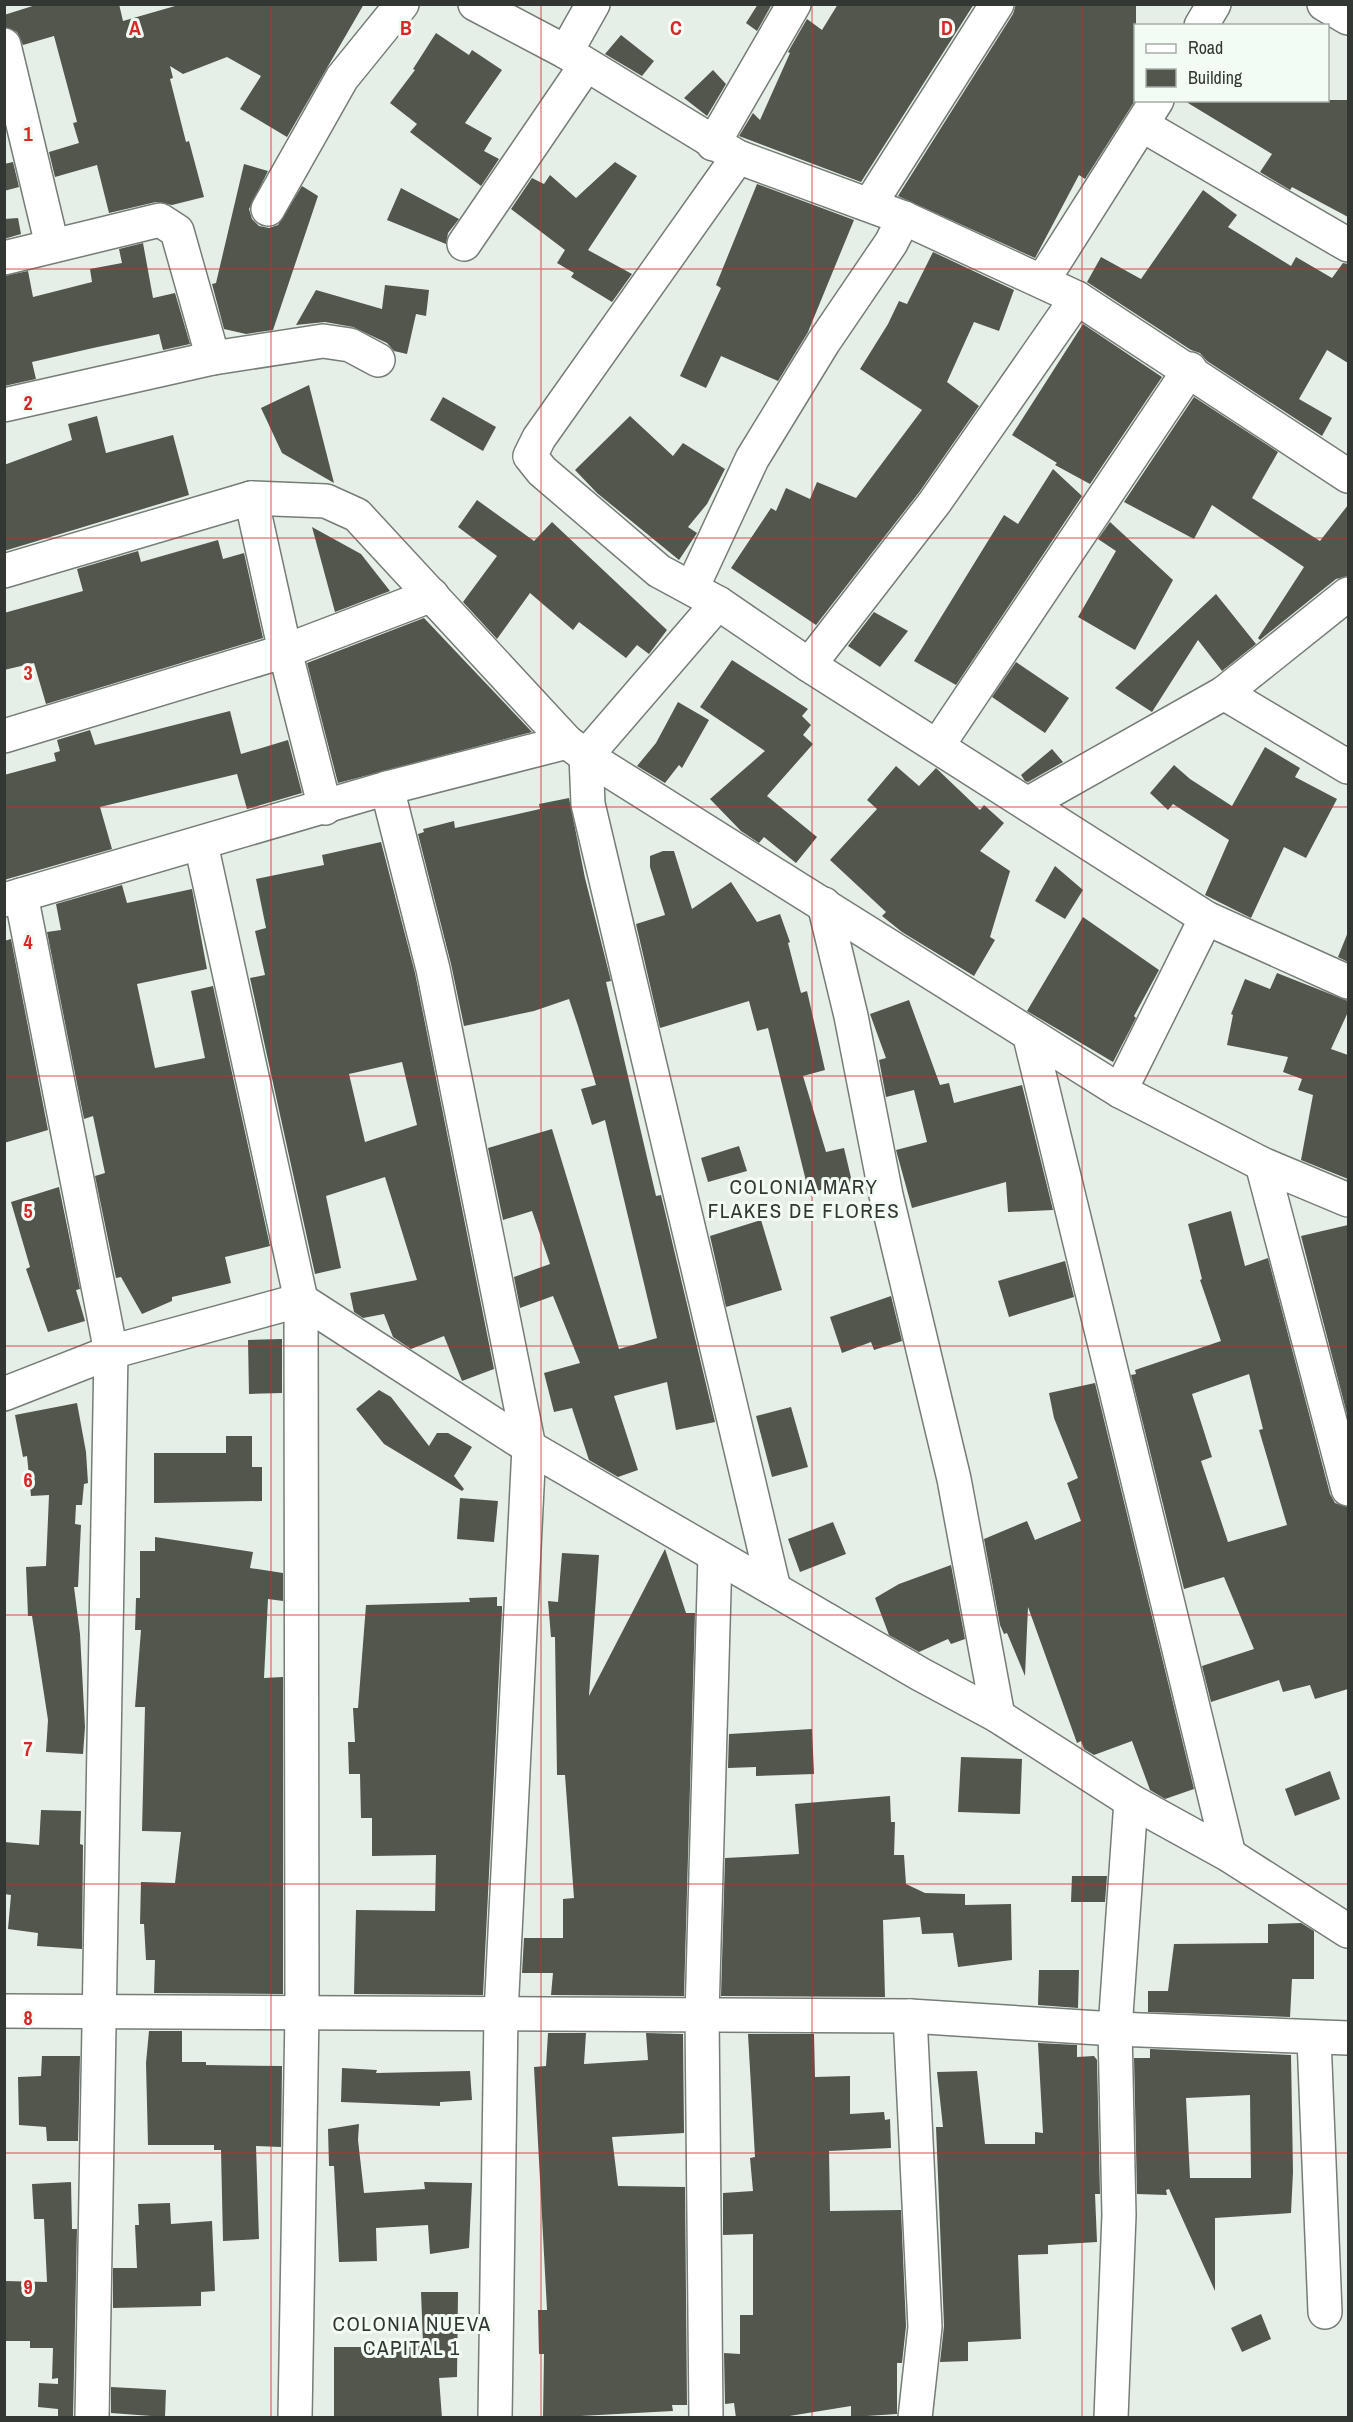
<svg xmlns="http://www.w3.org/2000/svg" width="1353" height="2422" viewBox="0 0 1353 2422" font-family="'Archivo Narrow',sans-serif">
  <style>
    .building { fill: #53564d; fill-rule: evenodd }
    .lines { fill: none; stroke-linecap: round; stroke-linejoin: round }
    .minor-casing { stroke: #757d76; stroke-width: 36 }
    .minor { stroke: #fff; stroke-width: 33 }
    .grid { fill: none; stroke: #d62828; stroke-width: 1.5; stroke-opacity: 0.55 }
    .labels { text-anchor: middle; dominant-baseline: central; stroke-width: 6; stroke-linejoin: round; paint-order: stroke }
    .neighbourhood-label { font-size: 21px; letter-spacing: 1.5px; fill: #333733; stroke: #f3fcf4 }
    .grid-label { font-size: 20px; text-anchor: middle; font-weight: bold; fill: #d62828; stroke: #f3fcf4; stroke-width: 6; stroke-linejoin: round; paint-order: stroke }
  </style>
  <rect width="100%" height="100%" fill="#e6efe7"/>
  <!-- building -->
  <g class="building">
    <path d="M 39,4 L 119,4 L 123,21 L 182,4 L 364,4 L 287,137 L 240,109 L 261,76 L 227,57 L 183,74 L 170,66 L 173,78 L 170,79 L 186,142 L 189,141 L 204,197 L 172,205 L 156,202 L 109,213 L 97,165 L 55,177 L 49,152 L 79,143 L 73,123 L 77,122 L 54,36 L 23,45 L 17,32 L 4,27 L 4,15 Z"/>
    <path d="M 758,4 L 772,4 L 757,31 L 746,23 Z"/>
    <path d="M 838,4 L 974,4 L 861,182 L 739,136 L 753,113 L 760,120 L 790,53 L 788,52 L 807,19 L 822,30 Z"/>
    <path d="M 1016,4 L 1136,4 L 1136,99 L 1085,179 L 1079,175 L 1035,258 L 898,196 L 1013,14 Z"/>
    <path d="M 436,33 L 469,55 L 472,50 L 502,70 L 465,123 L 492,138 L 484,151 L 499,159 L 481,186 L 410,132 L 417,124 L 390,103 L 415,70 L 413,69 Z"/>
    <path d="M 621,35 L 654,61 L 642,76 L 605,54 Z"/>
    <path d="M 713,70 L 726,84 L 707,116 L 684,98 Z"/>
    <path d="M 1183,100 L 1348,100 L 1348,217 L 1292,187 L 1290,190 L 1260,172 L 1272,154 Z"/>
    <path d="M 13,162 L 19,187 L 4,191 L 4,164 Z"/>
    <path d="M 615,162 L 637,176 L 588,250 L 632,274 L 612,302 L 571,277 L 574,273 L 557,263 L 565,250 L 511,209 L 532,178 L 544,184 L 550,175 L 576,198 Z"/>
    <path d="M 244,164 L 268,171 L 249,209 L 252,219 L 259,226 L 269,228 L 278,225 L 302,186 L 318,196 L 273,330 L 246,334 L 224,329 L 212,284 L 216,283 Z"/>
    <path d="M 757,184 L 854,220 L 808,332 L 778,381 L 721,356 L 706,388 L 680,376 L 721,288 L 716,285 Z"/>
    <path d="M 401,188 L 459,219 L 448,233 L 446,244 L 387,220 Z"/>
    <path d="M 1203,190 L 1237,215 L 1228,227 L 1291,266 L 1296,257 L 1332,278 L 1343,263 L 1348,264 L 1348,363 L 1327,350 L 1299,399 L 1332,418 L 1322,436 L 1207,361 L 1200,353 L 1191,350 L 1087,282 L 1101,257 L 1141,279 Z"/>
    <path d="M 18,218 L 21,234 L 4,239 L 4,219 Z"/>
    <path d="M 143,243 L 153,298 L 175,293 L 190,344 L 163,350 L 159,334 L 93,348 L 32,362 L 36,379 L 4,386 L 4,276 L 28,271 L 33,297 L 92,282 L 90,269 L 122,263 L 119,249 Z"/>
    <path d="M 933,252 L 1014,290 L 999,331 L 974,322 L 947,382 L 979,406 L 920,491 L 816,625 L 731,568 L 771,508 L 776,511 L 786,488 L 810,499 L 817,482 L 856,498 L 922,410 L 860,369 L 888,324 L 899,301 L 907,304 Z"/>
    <path d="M 385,285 L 429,290 L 426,316 L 416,314 L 407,354 L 394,351 L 387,343 L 353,327 L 325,322 L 296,325 L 316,290 L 382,309 Z"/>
    <path d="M 1083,324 L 1162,377 L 1090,484 L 1055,465 L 1057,463 L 1012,435 Z"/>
    <path d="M 309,385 L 334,483 L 282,453 L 261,408 Z"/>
    <path d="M 443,397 L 496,427 L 483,451 L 430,420 Z"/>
    <path d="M 1194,397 L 1278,452 L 1252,498 L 1320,541 L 1348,505 L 1348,576 L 1336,579 L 1260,640 L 1258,638 L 1304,567 L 1212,505 L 1194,539 L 1124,502 Z"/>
    <path d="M 97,416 L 106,453 L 173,435 L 189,495 L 4,551 L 4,465 L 72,440 L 68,424 Z"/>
    <path d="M 630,416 L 673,456 L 683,443 L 725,469 L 707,504 L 688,527 L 697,533 L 679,560 L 597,493 L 575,470 Z"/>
    <path d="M 1053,469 L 1082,496 L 956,685 L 914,661 L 1004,515 L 1018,524 Z"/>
    <path d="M 477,500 L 534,541 L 552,522 L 667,630 L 649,654 L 637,645 L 626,658 L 579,622 L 573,630 L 530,593 L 497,639 L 463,602 L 497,556 L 458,527 Z"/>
    <path d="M 1110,522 L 1173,580 L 1135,650 L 1078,617 L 1116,551 L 1098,539 Z"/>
    <path d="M 312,527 L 361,554 L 390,591 L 335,612 Z"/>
    <path d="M 218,540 L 223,559 L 244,553 L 263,638 L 46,704 L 34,663 L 4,670 L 4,613 L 83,591 L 77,569 L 138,551 L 141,562 Z"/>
    <path d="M 1216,594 L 1256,644 L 1222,671 L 1198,640 L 1152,712 L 1115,688 Z"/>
    <path d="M 874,612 L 908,631 L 880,667 L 848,646 Z"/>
    <path d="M 424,618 L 532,732 L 338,783 L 307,663 Z"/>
    <path d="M 732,660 L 808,709 L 802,716 L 811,725 L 803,735 L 813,744 L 767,796 L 817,837 L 796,863 L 764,837 L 759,843 L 741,831 L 710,799 L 765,751 L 700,707 Z"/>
    <path d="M 1016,662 L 1069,698 L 1045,733 L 992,697 Z"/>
    <path d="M 678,702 L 709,720 L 682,768 L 679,765 L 665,783 L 637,766 L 656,743 Z"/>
    <path d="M 230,711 L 241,754 L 288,740 L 302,793 L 247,809 L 237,774 L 100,807 L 112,849 L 4,880 L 4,775 L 56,761 L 54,753 L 60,751 L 57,740 L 90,730 L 95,745 Z"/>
    <path d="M 1265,747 L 1300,768 L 1295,777 L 1337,799 L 1306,858 L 1284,847 L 1251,918 L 1205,895 L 1229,840 L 1173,804 L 1168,810 L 1150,793 L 1174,765 L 1190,779 L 1232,806 Z"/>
    <path d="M 1052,749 L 1063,762 L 1028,782 L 1025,781 L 1021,775 Z"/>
    <path d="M 896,766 L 919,786 L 936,768 L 980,810 L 984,805 L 1004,823 L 980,851 L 1010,871 L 990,937 L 995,940 L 974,976 L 902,932 L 882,916 L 886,912 L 830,860 L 877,809 L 867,800 Z"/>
    <path d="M 569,798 L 585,878 L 611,981 L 606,982 L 656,1196 L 661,1195 L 715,1422 L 676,1430 L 667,1382 L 614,1396 L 638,1470 L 618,1477 L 589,1460 L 572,1408 L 554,1412 L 544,1373 L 580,1363 L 553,1296 L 520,1308 L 514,1277 L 550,1264 L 532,1211 L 503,1220 L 488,1148 L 552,1129 L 619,1349 L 657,1338 L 605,1120 L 592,1125 L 581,1089 L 596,1085 L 578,1026 L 569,999 L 534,1011 L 464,1026 L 451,964 L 418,834 L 424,832 L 423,829 L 454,821 L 455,828 L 540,809 L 539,804 Z"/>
    <path d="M 381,842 L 415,973 L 494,1369 L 462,1381 L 444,1336 L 411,1349 L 393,1337 L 384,1314 L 363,1318 L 354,1312 L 350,1293 L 417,1280 L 385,1177 L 326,1196 L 341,1268 L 315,1274 L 250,978 L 265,975 L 255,931 L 266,928 L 256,879 L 324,865 L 322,855 ZM 402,1062 L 417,1125 L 365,1142 L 349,1074 Z"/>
    <path d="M 663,851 L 674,851 L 692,909 L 731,882 L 757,922 L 780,914 L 790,942 L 788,943 L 801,993 L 807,991 L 825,1070 L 803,1076 L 826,1152 L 844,1148 L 852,1182 L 809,1193 L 768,1028 L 757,1031 L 749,1001 L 660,1028 L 636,924 L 665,915 L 650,867 L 650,856 Z"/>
    <path d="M 1055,866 L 1083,890 L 1065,919 L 1035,901 Z"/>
    <path d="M 122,885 L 127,903 L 192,889 L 207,969 L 137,984 L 155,1068 L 205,1058 L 191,991 L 213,986 L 270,1246 L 225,1257 L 231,1283 L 172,1297 L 172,1301 L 142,1314 L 121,1277 L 116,1278 L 95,1176 L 105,1173 L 93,1116 L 84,1119 L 47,932 L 61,930 L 56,904 Z"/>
    <path d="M 1083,917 L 1159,970 L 1134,1016 L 1136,1018 L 1113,1062 L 1027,1011 Z"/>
    <path d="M 1348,932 L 1348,962 L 1338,957 Z"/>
    <path d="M 11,939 L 48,1130 L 4,1143 L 4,941 Z"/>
    <path d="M 1277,973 L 1348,1001 L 1348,1012 L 1331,1049 L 1348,1055 L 1348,1179 L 1301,1160 L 1313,1095 L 1298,1090 L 1302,1079 L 1283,1072 L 1288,1057 L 1227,1045 L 1233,1015 L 1231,1014 L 1245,979 L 1270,989 Z"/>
    <path d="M 909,1000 L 940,1085 L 949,1083 L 954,1103 L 1022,1085 L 1053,1210 L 1008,1212 L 1006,1182 L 912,1208 L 896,1150 L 927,1142 L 914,1090 L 886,1097 L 879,1060 L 886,1058 L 870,1014 Z"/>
    <path d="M 739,1146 L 747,1171 L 708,1182 L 701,1158 Z"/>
    <path d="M 59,1187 L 80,1289 L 76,1290 L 85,1321 L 48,1332 L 26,1269 L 30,1267 L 11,1202 Z"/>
    <path d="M 1231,1211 L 1245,1266 L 1268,1258 L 1330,1494 L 1335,1503 L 1348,1507 L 1348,1689 L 1315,1699 L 1310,1685 L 1283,1692 L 1279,1680 L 1211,1702 L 1202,1666 L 1254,1649 L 1224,1577 L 1184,1589 L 1131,1375 L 1136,1374 L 1135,1370 L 1221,1341 L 1200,1280 L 1202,1279 L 1188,1224 ZM 1249,1374 L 1263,1429 L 1259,1430 L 1287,1525 L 1228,1542 L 1201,1461 L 1212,1457 L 1192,1394 Z"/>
    <path d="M 761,1220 L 782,1290 L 726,1307 L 710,1236 Z"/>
    <path d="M 1348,1225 L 1348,1418 L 1301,1236 Z"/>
    <path d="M 1065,1261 L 1074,1297 L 1009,1317 L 998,1281 Z"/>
    <path d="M 891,1296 L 902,1341 L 874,1350 L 871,1342 L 842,1353 L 830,1317 Z"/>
    <path d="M 282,1339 L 282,1393 L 249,1394 L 248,1340 Z"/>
    <path d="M 1095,1383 L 1194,1789 L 1165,1799 L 1150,1790 L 1132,1741 L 1094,1755 L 1084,1749 L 1081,1741 L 1077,1743 L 1028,1607 L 1025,1676 L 1007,1633 L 1004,1634 L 1000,1625 L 984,1539 L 1027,1521 L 1035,1540 L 1081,1521 L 1067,1483 L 1078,1478 L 1054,1418 L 1049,1393 Z"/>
    <path d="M 379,1390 L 391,1397 L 429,1446 L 437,1433 L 448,1433 L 472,1447 L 454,1476 L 464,1489 L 462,1491 L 384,1444 L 356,1409 Z"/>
    <path d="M 77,1403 L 86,1452 L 88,1483 L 84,1484 L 82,1505 L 76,1505 L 75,1524 L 81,1525 L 78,1587 L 74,1587 L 80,1634 L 85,1727 L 83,1754 L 46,1752 L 48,1720 L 32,1616 L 28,1616 L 26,1567 L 46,1566 L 49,1495 L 31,1496 L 27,1456 L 23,1457 L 15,1415 Z"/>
    <path d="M 791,1407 L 808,1467 L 772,1477 L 756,1416 Z"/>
    <path d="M 226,1436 L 252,1436 L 252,1467 L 262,1467 L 262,1501 L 154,1503 L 154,1453 L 226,1453 Z"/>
    <path d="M 460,1498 L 498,1501 L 494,1542 L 457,1539 Z"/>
    <path d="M 833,1522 L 846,1554 L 800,1572 L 788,1539 Z"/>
    <path d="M 155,1537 L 253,1552 L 250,1568 L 283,1573 L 283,1601 L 268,1599 L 264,1678 L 283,1677 L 283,1994 L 154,1993 L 155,1960 L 146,1960 L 144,1924 L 140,1924 L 141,1882 L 175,1883 L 181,1832 L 142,1831 L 145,1707 L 135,1707 L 141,1630 L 135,1630 L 136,1598 L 140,1598 L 140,1551 L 155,1551 Z"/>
    <path d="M 665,1549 L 686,1613 L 695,1613 L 684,1996 L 551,1995 L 553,1973 L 522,1973 L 524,1938 L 563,1938 L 563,1899 L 574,1898 L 565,1775 L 557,1775 L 555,1637 L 551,1637 L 548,1601 L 558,1602 L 562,1553 L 599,1555 L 589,1696 Z"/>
    <path d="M 951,1565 L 965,1639 L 951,1644 L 948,1639 L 919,1652 L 889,1635 L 875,1598 L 899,1584 Z"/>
    <path d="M 497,1597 L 497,1606 L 502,1606 L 502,1610 L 483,1995 L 354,1994 L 356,1910 L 435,1911 L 436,1855 L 372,1856 L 372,1818 L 361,1818 L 360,1774 L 349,1774 L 348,1742 L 355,1742 L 353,1708 L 358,1708 L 366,1605 L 470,1602 L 469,1598 Z"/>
    <path d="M 812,1729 L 814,1774 L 756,1776 L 756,1767 L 728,1768 L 729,1734 Z"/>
    <path d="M 961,1757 L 1022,1759 L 1020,1814 L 958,1812 Z"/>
    <path d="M 1330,1771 L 1340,1799 L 1295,1816 L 1285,1789 Z"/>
    <path d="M 890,1796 L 891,1822 L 895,1822 L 894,1855 L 904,1855 L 906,1884 L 925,1893 L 965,1894 L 965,1905 L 1011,1904 L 1012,1960 L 958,1967 L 953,1933 L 922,1934 L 920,1917 L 883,1920 L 885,1997 L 721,1996 L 725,1858 L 799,1854 L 795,1804 Z"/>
    <path d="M 41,1810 L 81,1811 L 80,1844 L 83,1845 L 82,1949 L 37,1946 L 38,1933 L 8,1929 L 11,1895 L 4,1894 L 4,1842 L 39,1845 Z"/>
    <path d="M 1072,1876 L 1107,1876 L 1105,1902 L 1071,1902 Z"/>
    <path d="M 1301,1923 L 1314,1931 L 1314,1979 L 1292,1979 L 1290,2017 L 1148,2012 L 1148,1991 L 1168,1991 L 1174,1944 L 1268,1943 L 1268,1924 Z"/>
    <path d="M 1039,1970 L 1079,1970 L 1078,2008 L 1038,2005 Z"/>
    <path d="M 149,2031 L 182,2031 L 182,2062 L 206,2062 L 206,2065 L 282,2066 L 281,2147 L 256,2146 L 259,2239 L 223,2241 L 221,2150 L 214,2150 L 214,2145 L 148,2145 L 146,2063 Z"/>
    <path d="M 548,2033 L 586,2033 L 584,2064 L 648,2060 L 646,2033 L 683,2034 L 684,2133 L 612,2137 L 618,2186 L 685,2187 L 687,2405 L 672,2405 L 673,2411 L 543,2418 L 544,2354 L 539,2354 L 538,2310 L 547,2310 L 534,2067 L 546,2066 Z"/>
    <path d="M 748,2034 L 814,2034 L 815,2077 L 850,2076 L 850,2114 L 884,2112 L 885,2120 L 890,2119 L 891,2148 L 829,2151 L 830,2211 L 901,2210 L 906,2326 L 902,2363 L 897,2363 L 897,2414 L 851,2417 L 851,2406 L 777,2418 L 736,2418 L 734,2403 L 725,2404 L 724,2353 L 740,2354 L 740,2315 L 753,2315 L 753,2234 L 723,2235 L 723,2193 L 753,2191 L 750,2158 L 755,2157 Z"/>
    <path d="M 1038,2043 L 1077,2045 L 1077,2057 L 1094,2056 L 1097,2060 L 1100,2194 L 1095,2194 L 1097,2242 L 1048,2245 L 1048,2254 L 1018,2255 L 1021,2339 L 968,2342 L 968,2361 L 940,2362 L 944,2326 L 936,2127 L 943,2127 L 937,2072 L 977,2071 L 985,2144 L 1035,2144 L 1035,2132 L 1043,2133 Z"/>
    <path d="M 1150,2049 L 1291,2055 L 1293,2172 L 1291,2213 L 1215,2218 L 1215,2291 L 1169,2189 L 1166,2190 L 1167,2195 L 1137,2194 L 1134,2058 L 1150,2058 ZM 1250,2095 L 1251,2178 L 1190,2178 L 1186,2098 Z"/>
    <path d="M 42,2056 L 80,2056 L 78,2141 L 47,2141 L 46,2127 L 19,2125 L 18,2077 L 41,2076 Z"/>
    <path d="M 342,2068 L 377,2070 L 376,2073 L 470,2071 L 472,2100 L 440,2102 L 440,2106 L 341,2102 Z"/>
    <path d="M 359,2124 L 358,2140 L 364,2193 L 425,2189 L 424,2182 L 472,2183 L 469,2248 L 430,2254 L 428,2225 L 376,2228 L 377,2261 L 339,2262 L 334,2166 L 329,2166 L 328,2129 Z"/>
    <path d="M 71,2182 L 72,2229 L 77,2229 L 73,2418 L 58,2418 L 58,2409 L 38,2407 L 39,2383 L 58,2384 L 58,2378 L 52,2379 L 53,2348 L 30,2348 L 30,2341 L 4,2341 L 4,2281 L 47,2282 L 44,2219 L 34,2219 L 32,2184 Z"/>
    <path d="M 170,2203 L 171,2224 L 212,2221 L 215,2291 L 201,2292 L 201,2306 L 113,2308 L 113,2268 L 137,2268 L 135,2225 L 139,2225 L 138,2204 Z"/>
    <path d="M 421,2292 L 458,2292 L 457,2377 L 439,2378 L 442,2418 L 334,2418 L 334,2347 L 417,2347 L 416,2345 L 423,2344 Z"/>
    <path d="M 1261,2314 L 1271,2339 L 1242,2352 L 1231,2328 Z"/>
    <path d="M 111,2387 L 166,2390 L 165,2417 L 111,2413 Z"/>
  </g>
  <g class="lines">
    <!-- minor casing -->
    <g class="minor-casing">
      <g id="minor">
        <path d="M 475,4 L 566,52 L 738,157 L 904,218 L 1077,298 L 1348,476"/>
        <path d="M 1324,4 L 1348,18"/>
        <path d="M 1201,26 L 1214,4"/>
        <path d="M 4,45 L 52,245"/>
        <path d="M 566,52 L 593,4"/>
        <path d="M 1142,125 L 1348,245"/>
        <path d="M 713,144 L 794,4"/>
        <path d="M 738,157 L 539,438 L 530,456 L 542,471 L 659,571 L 718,603 L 809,665 L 1206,918 L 1348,982"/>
        <path d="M 870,204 L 997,4"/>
        <path d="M 268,209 L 342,78 L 402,4"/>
        <path d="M 464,244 L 586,65"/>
        <path d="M 4,258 L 160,220 L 177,231 L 213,358"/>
        <path d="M 1043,280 L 1157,100"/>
        <path d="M 4,405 L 213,358 L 323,341 L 350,345 L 378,360"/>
        <path d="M 251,498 L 285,651 L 325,808"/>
        <path d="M 4,571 L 251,498 L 326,501 L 357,515 L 567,742 L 586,756 L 1120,1091 L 1262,1164 L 1348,1200"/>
        <path d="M 692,588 L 752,459 L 823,343 L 891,243 L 904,218"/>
        <path d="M 718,603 L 586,756 L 588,804 L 774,1589"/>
        <path d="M 809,665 L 935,502 L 1077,298"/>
        <path d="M 1224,693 L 1348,594"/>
        <path d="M 4,736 L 285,651 L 432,595"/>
        <path d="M 938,745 L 1190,369"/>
        <path d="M 387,788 L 433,969 L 529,1447 L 501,2014 L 495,2418"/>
        <path d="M 1029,803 L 1224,693 L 1348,767"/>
        <path d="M 201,844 L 301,1300 L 302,2013 L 295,2418"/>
        <path d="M 21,895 L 111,1352 L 92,2418"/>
        <path d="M 4,900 L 387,788 L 567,742"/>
        <path d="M 824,904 L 851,1016 L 886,1195 L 954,1479 L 998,1716"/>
        <path d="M 1030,1037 L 1229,1855"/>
        <path d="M 1120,1091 L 1206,918"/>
        <path d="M 1262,1164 L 1348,1489"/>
        <path d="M 4,1394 L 111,1352 L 301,1300 L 529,1447 L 920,1674 L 998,1716 L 1131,1801 L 1229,1855 L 1348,1931"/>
        <path d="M 4,2011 L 910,2016 L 1115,2029 L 1348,2038"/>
        <path d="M 910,2016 L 925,2327 L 915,2418"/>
        <path d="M 1314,2038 L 1325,2312"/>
        <path d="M 706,2418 L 702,2015 L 715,1555"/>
        <path d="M 1111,2418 L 1119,2215 L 1115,2029 L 1131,1801"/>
      </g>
    </g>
    <!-- minor -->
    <use href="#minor" class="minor"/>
  </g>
  <!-- grid -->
  <path class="grid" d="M 271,4 L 271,2418M 541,4 L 541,2418M 812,4 L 812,2418M 1082,4 L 1082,2418M 4,269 L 1348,269M 4,538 L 1348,538M 4,807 L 1348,807M 4,1076 L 1348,1076M 4,1346 L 1348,1346M 4,1615 L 1348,1615M 4,1884 L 1348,1884M 4,2153 L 1348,2153"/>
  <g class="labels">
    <!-- neighbourhood labels -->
    <g class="neighbourhood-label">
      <text x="804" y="1186">COLONIA MARY<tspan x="804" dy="24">FLAKES DE FLORES</tspan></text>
      <text x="412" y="2323">COLONIA NUEVA<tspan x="412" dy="24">CAPITAL 1</tspan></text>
    </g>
  </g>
  <g class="grid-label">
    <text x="135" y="35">A</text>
    <text x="406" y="35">B</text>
    <text x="676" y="35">C</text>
    <text x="947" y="35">D</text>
    <text x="28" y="141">1</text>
    <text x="28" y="410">2</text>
    <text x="28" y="680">3</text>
    <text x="28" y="949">4</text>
    <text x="28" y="1218">5</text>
    <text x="28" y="1487">6</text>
    <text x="28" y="1756">7</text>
    <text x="28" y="2025">8</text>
    <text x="28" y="2294">9</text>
  </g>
  <!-- border -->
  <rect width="1353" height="2422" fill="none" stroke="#333733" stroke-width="12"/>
  <!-- legend -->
  <rect x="1134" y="24" width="195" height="78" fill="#f3fcf4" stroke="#a6ada7" stroke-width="1.5"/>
  <rect x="1146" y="44" width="30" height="9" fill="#ffffff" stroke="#a6ada7" stroke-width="1.5"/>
  <text x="1188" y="54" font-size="18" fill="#333733">Road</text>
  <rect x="1146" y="69" width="30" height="18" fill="#53564d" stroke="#a6ada7" stroke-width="1.5"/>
  <text x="1188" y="84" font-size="18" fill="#333733">Building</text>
</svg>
